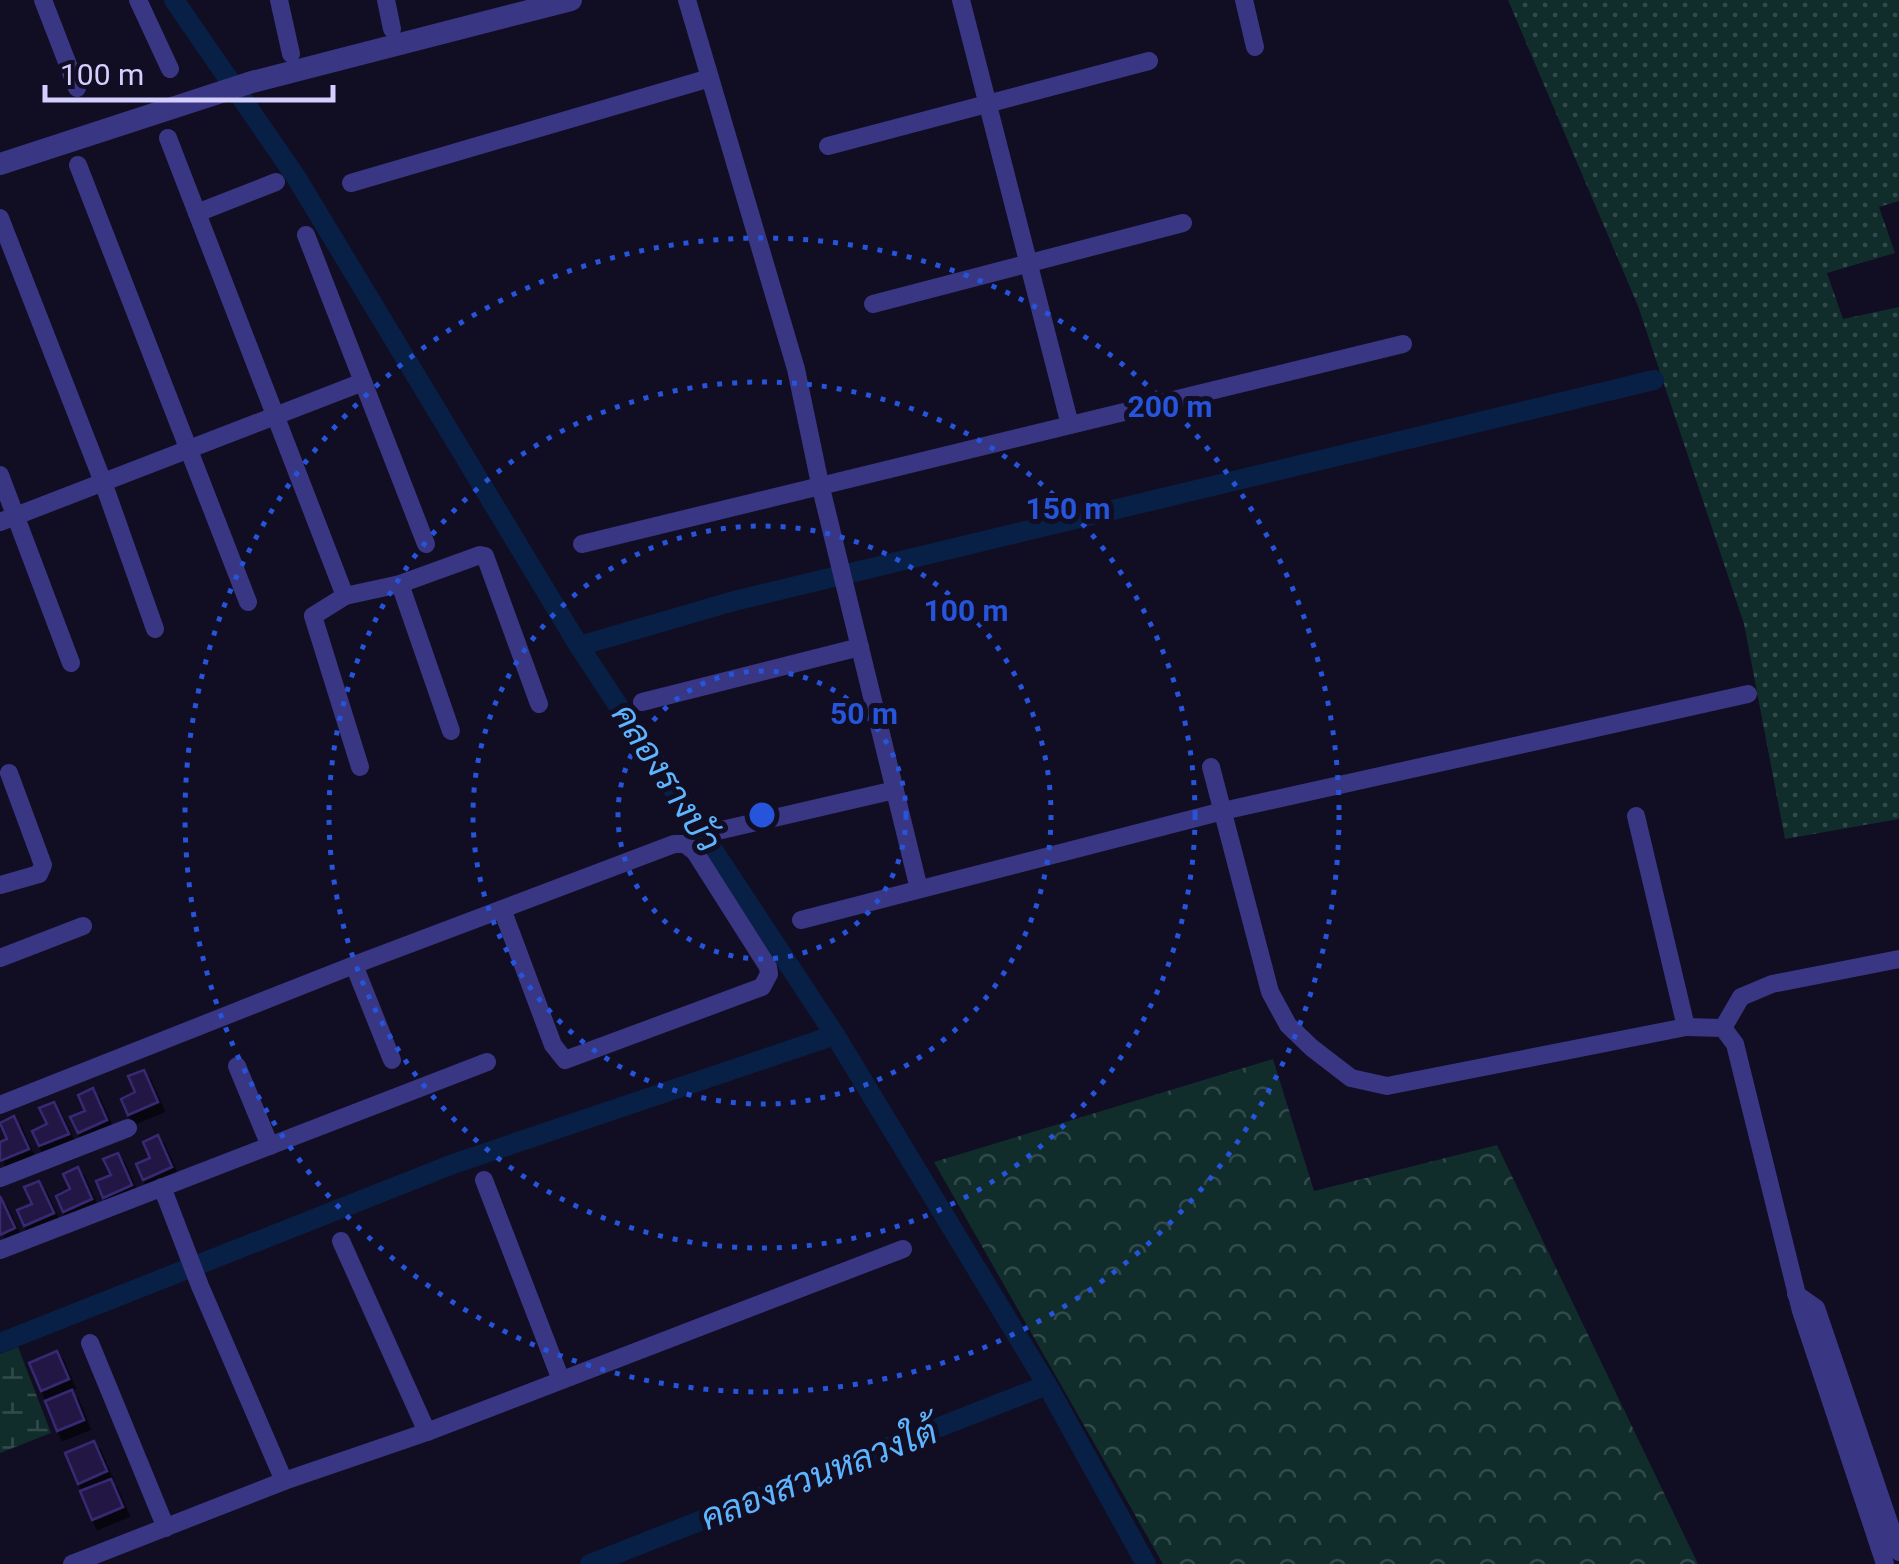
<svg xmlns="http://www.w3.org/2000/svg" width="1899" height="1564" viewBox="0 0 1899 1564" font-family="Roboto,Sarabun,sans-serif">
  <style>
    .grass { fill: url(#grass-dots) }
    .forest { fill: url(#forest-crowns) }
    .wetland { fill: url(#wetland-marsh) }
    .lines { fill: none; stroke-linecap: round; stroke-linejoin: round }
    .canal { stroke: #092046; stroke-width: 20 }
    .building { fill: #211845; stroke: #372972; stroke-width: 2.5; filter: url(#shadow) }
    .minor { stroke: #393684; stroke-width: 18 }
    .tertiary { stroke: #393684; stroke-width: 22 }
    .ring { fill: none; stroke: #2654da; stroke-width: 5; stroke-dasharray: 5 10 }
    .labels { text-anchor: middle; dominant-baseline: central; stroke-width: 10; stroke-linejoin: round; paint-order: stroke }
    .water-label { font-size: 35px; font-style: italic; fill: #5db4ff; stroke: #110d23 }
    .centre { fill: #2654da; stroke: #110d23; stroke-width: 5 }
    .ring-label { font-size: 30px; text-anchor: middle; font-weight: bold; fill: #2654da; stroke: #110d23; stroke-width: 10; stroke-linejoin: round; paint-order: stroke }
  </style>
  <defs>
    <pattern id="grass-dots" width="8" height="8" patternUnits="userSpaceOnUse" patternTransform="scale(2.5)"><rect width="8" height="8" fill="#102d2c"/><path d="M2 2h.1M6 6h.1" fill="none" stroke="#324a4c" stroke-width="1.8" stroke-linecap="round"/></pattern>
    <pattern id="forest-crowns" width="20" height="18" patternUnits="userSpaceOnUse" patternTransform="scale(2.5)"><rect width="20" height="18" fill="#102d2c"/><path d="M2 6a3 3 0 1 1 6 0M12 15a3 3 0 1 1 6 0" fill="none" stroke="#324a4c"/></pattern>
    <pattern id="wetland-marsh" width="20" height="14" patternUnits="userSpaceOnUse" patternTransform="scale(2.5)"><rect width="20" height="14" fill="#102d2c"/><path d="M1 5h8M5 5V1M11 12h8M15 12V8" fill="none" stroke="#324a4c"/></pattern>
    <filter id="shadow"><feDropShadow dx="5.5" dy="9" stdDeviation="0" flood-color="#0009"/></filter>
  </defs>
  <rect width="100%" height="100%" fill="#110d23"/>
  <!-- grass -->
  <path class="grass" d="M 1508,0 L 1899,0 L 1899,201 L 1879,207 L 1895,253 L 1827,273 L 1843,319 L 1899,307 L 1899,819 L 1785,839 L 1744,624 L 1638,306 Z"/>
  <!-- forest -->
  <path class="forest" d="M 1273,1059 L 1314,1191 L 1497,1145 L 1698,1564 L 1163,1564 L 934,1162 Z"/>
  <!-- wetland -->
  <path class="wetland" d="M 18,1347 L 51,1433 L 0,1453 L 0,1354 Z"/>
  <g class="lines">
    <!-- canal -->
    <g class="canal">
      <path d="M 174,0 L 296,177 L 579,646 L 835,1035 L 1047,1385 L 1146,1564"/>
      <path d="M 579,646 L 734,601 L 1654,380"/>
      <path d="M 0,1343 L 453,1164 L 835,1035"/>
      <path d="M 590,1564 L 1047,1385"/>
    </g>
  </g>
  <!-- building -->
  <g class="building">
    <path d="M 144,1070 L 158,1102 L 128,1115 L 121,1099 L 135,1092 L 128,1076 Z"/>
    <path d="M 93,1088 L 107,1120 L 78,1133 L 70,1117 L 85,1111 L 78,1095 Z"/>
    <path d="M 54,1102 L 69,1134 L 39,1146 L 32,1131 L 47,1124 L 39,1108 Z"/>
    <path d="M 14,1116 L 29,1149 L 0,1161 L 0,1142 L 7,1139 L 0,1123 Z"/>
    <path d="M 158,1135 L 172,1167 L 143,1180 L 136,1164 L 150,1158 L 143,1142 Z"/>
    <path d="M 118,1153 L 132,1185 L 103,1198 L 96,1181 L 111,1175 L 103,1159 Z"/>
    <path d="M 78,1167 L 92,1199 L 63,1212 L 56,1196 L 70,1189 L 63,1174 Z"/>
    <path d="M 39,1181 L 54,1213 L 24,1226 L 17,1210 L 32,1204 L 24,1187 Z"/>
    <path d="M 0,1196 L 15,1228 L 0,1235 Z"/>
    <path d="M 57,1351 L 69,1379 L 41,1391 L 29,1363 Z"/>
    <path d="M 72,1390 L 84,1420 L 57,1431 L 45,1401 Z"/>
    <path d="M 94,1441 L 107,1471 L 78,1484 L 65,1453 Z"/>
    <path d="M 111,1479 L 123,1507 L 92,1520 L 80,1491 Z"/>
  </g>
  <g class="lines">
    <!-- minor -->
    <g class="minor">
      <path d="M 43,0 L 77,88"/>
      <path d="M 138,0 L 170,69"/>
      <path d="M 279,0 L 291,54"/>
      <path d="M 386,0 L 392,29"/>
      <path d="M 687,0 L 796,369 L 820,484 L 919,889"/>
      <path d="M 961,0 L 1070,425"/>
      <path d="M 1244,0 L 1255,47"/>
      <path d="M 168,138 L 345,596"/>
      <path d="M 828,146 L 1149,61"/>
      <path d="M 78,165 L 248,602"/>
      <path d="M 351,183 L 710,78"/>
      <path d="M 197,213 L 276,182"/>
      <path d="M 0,218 L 103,482 L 155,629"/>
      <path d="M 306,235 L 426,544"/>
      <path d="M 873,304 L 1183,223"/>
      <path d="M 0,475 L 71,663"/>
      <path d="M 0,522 L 363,382"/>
      <path d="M 582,544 L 1403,344"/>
      <path d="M 400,584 L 451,731"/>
      <path d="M 642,702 L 860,647"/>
      <path d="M 360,767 L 313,616 L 345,596 L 400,584 L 480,555 L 485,556 L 539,704"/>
      <path d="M 1211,767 L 1270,992 L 1288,1025 L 1312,1048 L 1351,1078 L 1387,1086 L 1686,1027"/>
      <path d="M 1636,816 L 1686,1027 L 1723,1028 L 1735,1044 L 1801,1311 L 1885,1564"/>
      <path d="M 713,832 L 895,790"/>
      <path d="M 0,885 L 39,874 L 43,865 L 9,773"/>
      <path d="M 801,920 L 1223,811 L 1748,694"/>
      <path d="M 0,958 L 83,926"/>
      <path d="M 354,965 L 392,1060"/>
      <path d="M 1723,1028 L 1741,997 L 1772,984 L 1899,959"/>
      <path d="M 237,1066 L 270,1146"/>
      <path d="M 0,1105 L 354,965 L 674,844 L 685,844 L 695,852 L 768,967 L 769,974 L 762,987 L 565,1060 L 553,1045 L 502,909"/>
      <path d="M 0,1178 L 128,1128"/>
      <path d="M 484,1180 L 561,1380"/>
      <path d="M 162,1187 L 200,1286 L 284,1481"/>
      <path d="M 341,1241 L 427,1432"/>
      <path d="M 0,1250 L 487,1062"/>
      <path d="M 1796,1294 L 1816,1308 L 1899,1552"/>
      <path d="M 90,1343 L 166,1528"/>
      <path d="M 72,1564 L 284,1481 L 427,1432 L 903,1249"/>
    </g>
    <!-- tertiary -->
    <path class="tertiary" d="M 0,164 L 252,82 L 571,0"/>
  </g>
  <!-- distance rings -->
  <g class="ring">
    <circle cx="762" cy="815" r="144"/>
    <circle cx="762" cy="815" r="289"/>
    <circle cx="762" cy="815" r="433"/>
    <circle cx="762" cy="815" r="577"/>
  </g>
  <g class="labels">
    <!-- water labels -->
    <g class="water-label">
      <text transform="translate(666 778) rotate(57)">คลองรางบัว</text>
      <text transform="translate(819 1475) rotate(-21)">คลองสวนหลวงใต้</text>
    </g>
  </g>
  <circle cx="762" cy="815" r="15" class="centre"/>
  <g class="ring-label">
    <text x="1170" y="417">200 m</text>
    <text x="1068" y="519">150 m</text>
    <text x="966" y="621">100 m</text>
    <text x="864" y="724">50 m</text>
  </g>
  <!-- scale -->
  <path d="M45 85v15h288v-15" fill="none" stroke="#d4cfff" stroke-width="5"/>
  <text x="60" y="85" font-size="30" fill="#d4cfff" stroke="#110d23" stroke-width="8" paint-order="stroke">100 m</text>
</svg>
